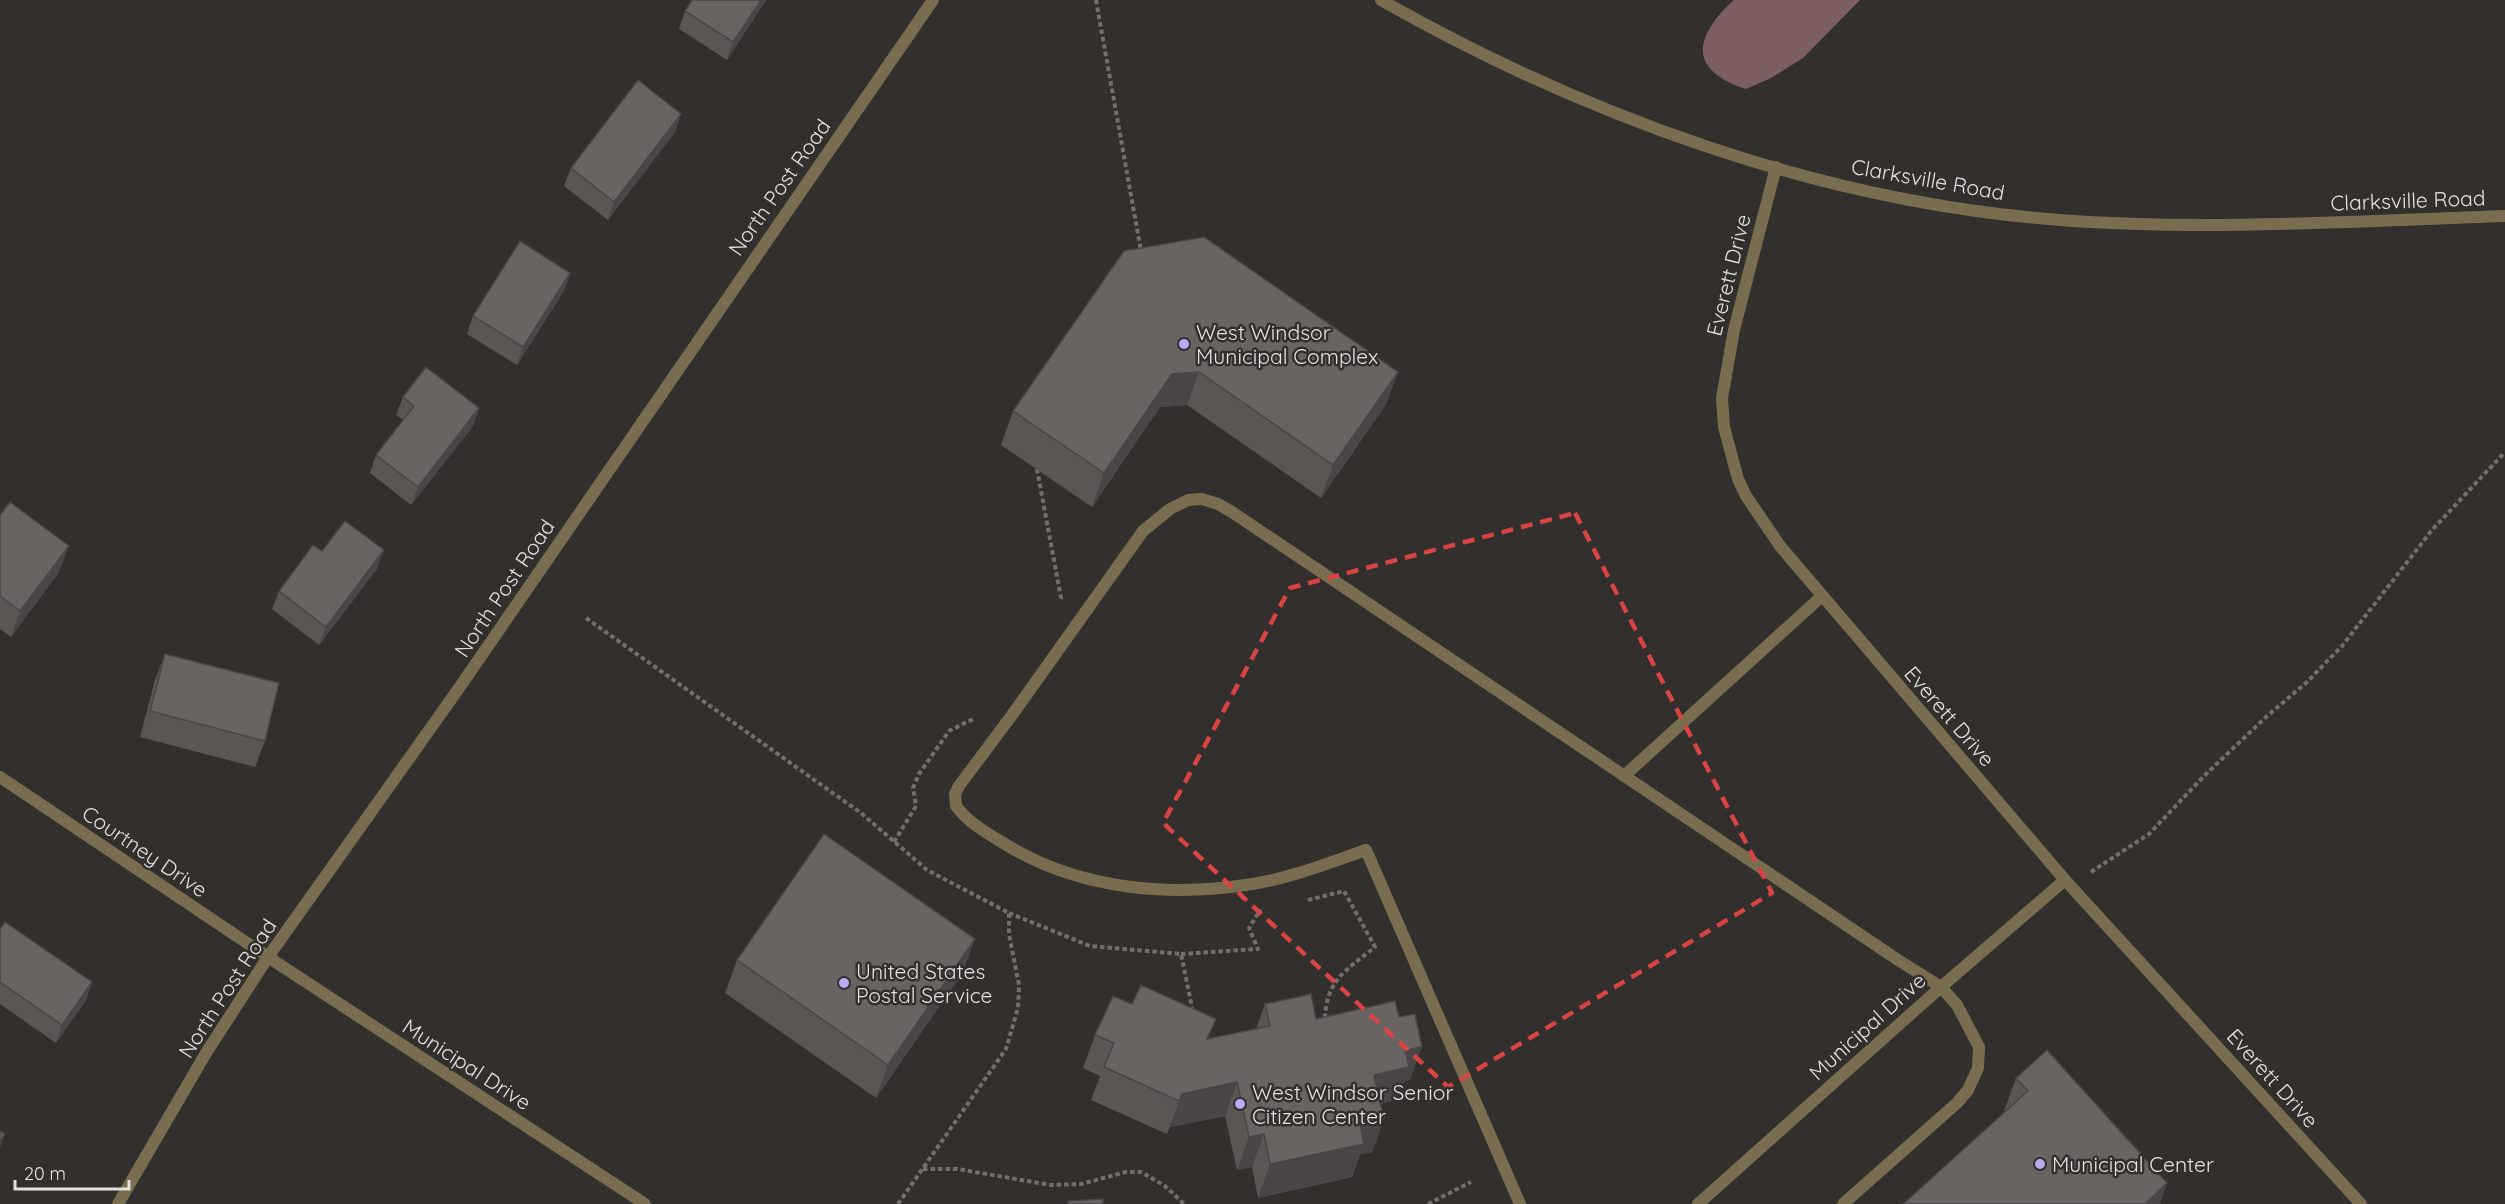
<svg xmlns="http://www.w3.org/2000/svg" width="2505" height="1204" viewBox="0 0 2505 1204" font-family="Quicksand,sans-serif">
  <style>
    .forest { fill: #7d5f61 }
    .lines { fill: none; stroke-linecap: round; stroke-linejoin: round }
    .path { stroke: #726f6d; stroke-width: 4; stroke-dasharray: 4.5 3; stroke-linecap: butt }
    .service { stroke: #796d50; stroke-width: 12 }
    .minor { stroke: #796d50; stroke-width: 12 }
    .tertiary { stroke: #796d50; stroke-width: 12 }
    .wall { fill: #5a5654 }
    .shaded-wall { fill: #4a4645 }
    .building { fill: #696462; stroke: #4a4645; stroke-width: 1.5 }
    .marked { fill: none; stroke: #d84443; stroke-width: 4.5; stroke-dasharray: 12 8; stroke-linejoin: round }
    .poi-dot { fill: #bfa8f4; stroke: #322f2c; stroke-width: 2 }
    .labels { text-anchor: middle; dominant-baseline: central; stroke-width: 5; stroke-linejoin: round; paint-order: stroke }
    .street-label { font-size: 21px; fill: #e3e1df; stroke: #322f2c }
    .poi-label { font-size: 21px; fill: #e3e1df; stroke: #322f2c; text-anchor: start }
  </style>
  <rect width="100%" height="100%" fill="#322f2c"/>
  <!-- forest -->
  <path class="forest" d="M 1734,0 L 1860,0 L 1803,58 L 1771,78 L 1746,89 C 1687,70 1694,36 1734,0 Z"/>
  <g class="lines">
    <!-- path -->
    <g class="path">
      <path d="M 1096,0 L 1141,251"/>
      <path d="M 1037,469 L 1061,598 L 1060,600"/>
      <path d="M 586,618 L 861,813 L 927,870 L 1009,913 L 1009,934 L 1019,985 L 1018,1008 L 1006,1049 L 898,1204"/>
      <path d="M 894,842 L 916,806 L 913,788 L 919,774 L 949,731 L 975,718"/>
      <path d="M 2091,872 L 2149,834 L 2205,775 L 2266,717 L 2306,683 L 2342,646 L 2432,530 L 2505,452"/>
      <path d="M 1308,900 L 1344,891 L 1375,947 C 1345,971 1325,981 1325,1022"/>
      <path d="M 1009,913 L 1090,946 L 1181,954 L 1193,1012"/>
      <path d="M 1181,954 L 1258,949 L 1249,928 L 1259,912 L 1262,911"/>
      <path d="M 923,1169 L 957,1169 L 1051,1185 L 1081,1184 L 1126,1172 L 1141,1172 L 1165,1186 L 1184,1204"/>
      <path d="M 1428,1204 L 1471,1182"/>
    </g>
    <!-- service -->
    <g class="service">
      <path d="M 1624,776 L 1822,596"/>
      <path d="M 1520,1204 L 1366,850 C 1329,863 1291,878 1252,884 C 1171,897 1082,890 1010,847 C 992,836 969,824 956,806 L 955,794 L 959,786 L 1012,715 L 1143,531 L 1170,509 L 1188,500 L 1202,499 L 1218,504 L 1232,512 L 1898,960 L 1941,987 L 1957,1005 L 1979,1047 L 1978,1068 L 1968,1090 L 1957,1103 L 1843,1204"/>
    </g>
    <!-- minor -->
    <g class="minor">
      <path d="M 1776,167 L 1734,330 L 1722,398 L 1724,427 L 1738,479 L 1746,496 L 1780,546 L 2065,880 L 2361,1204"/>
      <path d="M 0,777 L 268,957 L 645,1204"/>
      <path d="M 118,1204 L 206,1053 L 268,957 L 457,691 L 933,0"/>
      <path d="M 1698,1204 L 1941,987 L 2065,880"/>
    </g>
    <!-- tertiary -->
    <path class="tertiary" d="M 1381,0 C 1587,117 1822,202 2060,220 C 2209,231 2357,221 2505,216"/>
  </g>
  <!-- wall -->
  <g class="wall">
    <path d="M 692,0 L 766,0 L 727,60 L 679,29 L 685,11 Z"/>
    <path d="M 681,114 L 675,132 L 608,220 L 564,186 L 571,168 Z"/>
    <path d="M 1124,251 L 1398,372 L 1385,406 L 1321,498 L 1187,405 L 1160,407 L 1092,507 L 1001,445 L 1013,411 Z"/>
    <path d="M 570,273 L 564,291 L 517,365 L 467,334 L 473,316 Z"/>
    <path d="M 403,397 L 479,408 L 473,426 L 411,505 L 370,473 L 376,455 L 403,420 L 396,415 Z"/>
    <path d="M 0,515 L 59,572 L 11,637 L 0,629 Z"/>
    <path d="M 377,569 L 319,645 L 272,609 L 279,591 Z"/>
    <path d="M 165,654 L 265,741 L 255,767 L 140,737 L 155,680 Z"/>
    <path d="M 0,929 L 92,982 L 86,1000 L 56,1043 L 0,1004 Z"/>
    <path d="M 737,960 L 963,972 L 876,1098 L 725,993 Z"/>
    <path d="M 1265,1004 L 1316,1019 L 1410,1080 L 1404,1081 L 1396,1100 L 1380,1104 L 1384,1119 L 1372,1152 L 1360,1154 L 1352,1177 L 1258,1198 L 1252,1167 L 1237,1170 L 1225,1116 L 1170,1127 L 1167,1134 L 1091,1100 L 1100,1076 L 1083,1068 L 1095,1035 L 1208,1039 L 1256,1029 Z"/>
    <path d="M 2016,1078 L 2160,1204 L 2005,1112 L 2004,1111 Z"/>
  </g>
  <!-- shaded-wall -->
  <g class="shaded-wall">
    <path d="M 761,0 L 766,0 L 727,60 L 733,42 Z"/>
    <path d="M 681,114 L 675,132 L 608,220 L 614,202 Z"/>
    <path d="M 570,273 L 564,291 L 517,365 L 523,347 Z"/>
    <path d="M 1199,372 L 1187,405 L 1160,407 L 1092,507 L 1104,473 L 1172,374 Z"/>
    <path d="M 1398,372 L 1385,406 L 1321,498 L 1333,465 Z"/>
    <path d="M 479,408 L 473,426 L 411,505 L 418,487 Z"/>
    <path d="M 69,546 L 59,572 L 11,637 L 20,611 Z"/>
    <path d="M 384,550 L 377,569 L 319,645 L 326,627 Z"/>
    <path d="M 975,939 L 963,972 L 876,1098 L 888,1065 Z"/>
    <path d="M 92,982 L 86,1000 L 56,1043 L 62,1025 Z"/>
    <path d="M 1422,1047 L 1410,1080 L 1404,1081 L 1396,1100 L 1362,1108 L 1374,1075 L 1405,1050 Z"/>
    <path d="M 1237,1082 L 1225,1116 L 1170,1127 L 1167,1134 L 1182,1094 Z"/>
    <path d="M 1384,1119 L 1372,1152 L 1360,1154 L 1352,1177 L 1258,1198 L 1270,1164 L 1360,1124 Z"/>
    <path d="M 5,1134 L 0,1148 L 0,1141 Z"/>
    <path d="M 1264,1134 L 1252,1167 L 1237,1170 L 1249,1137 Z"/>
    <path d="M 2167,1183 L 2160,1204 L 2145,1204 Z"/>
  </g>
  <!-- building -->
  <g class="building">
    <path d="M 692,0 L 761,0 L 733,42 L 685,11 Z"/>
    <path d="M 638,80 L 681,114 L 614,202 L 571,168 Z"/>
    <path d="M 1204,237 L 1398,372 L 1333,465 L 1199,372 L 1172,374 L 1104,473 L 1013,411 L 1124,251 Z"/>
    <path d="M 520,241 L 570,273 L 523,347 L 473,316 Z"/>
    <path d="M 426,367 L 479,408 L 418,487 L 376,455 L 414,406 L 403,397 Z"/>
    <path d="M 10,502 L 69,546 L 20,611 L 0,596 L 0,515 Z"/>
    <path d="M 345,521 L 384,550 L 326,627 L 279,591 L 313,545 L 322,551 Z"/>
    <path d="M 165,654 L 279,683 L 265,741 L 150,711 Z"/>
    <path d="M 824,834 L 975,939 L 888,1065 L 737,960 Z"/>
    <path d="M 5,922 L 92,982 L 62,1025 L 0,982 L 0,929 Z"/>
    <path d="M 1141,985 L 1216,1019 L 1207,1039 L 1270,1026 L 1265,1004 L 1311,994 L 1316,1019 L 1395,1001 L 1399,1017 L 1415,1014 L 1422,1047 L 1405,1050 L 1409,1067 L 1374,1075 L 1384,1119 L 1360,1124 L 1364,1144 L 1270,1164 L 1264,1134 L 1249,1137 L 1237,1082 L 1182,1094 L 1179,1101 L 1104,1067 L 1114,1043 L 1095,1035 L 1113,996 L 1132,1004 Z"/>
    <path d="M 2047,1050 L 2167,1183 L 2145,1204 L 1903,1204 L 2028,1091 L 2016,1078 Z"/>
    <path d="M 0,1131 L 5,1134 L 0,1141 Z"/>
    <path d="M 1103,1199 L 1103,1204 L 1068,1204 L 1068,1201 Z"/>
  </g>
  <!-- marked area -->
  <path class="marked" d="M 1575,513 L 1772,893 L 1448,1087 L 1163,823 L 1290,588 Z"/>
  <!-- markers -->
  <g class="poi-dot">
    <circle cx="1184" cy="344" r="6"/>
    <circle cx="844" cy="983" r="6"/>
    <circle cx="1240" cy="1104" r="6"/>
    <circle cx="2040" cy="1164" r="6"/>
  </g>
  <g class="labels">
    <!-- street labels -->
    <g class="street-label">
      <text transform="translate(1928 179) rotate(10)">Clarksville Road</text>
      <text transform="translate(779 187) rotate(-55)">North Post Road</text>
      <text transform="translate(2408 200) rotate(-2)">Clarksville Road</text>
      <text transform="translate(1728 275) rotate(-76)">Everett Drive</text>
      <text transform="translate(504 588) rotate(-56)">North Post Road</text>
      <text transform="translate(1950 716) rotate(49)">Everett Drive</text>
      <text transform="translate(145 851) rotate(34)">Courtney Drive</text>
      <text transform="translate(227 988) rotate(-57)">North Post Road</text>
      <text transform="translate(1867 1026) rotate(-42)">Municipal Drive</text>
      <text transform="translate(467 1064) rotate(33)">Municipal Drive</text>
      <text transform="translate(2273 1078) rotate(48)">Everett Drive</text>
    </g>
    <!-- poi labels -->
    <g class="poi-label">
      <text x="1196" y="332">West Windsor<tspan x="1196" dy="24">Municipal Complex</tspan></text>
      <text x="856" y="971">United States<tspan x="856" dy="24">Postal Service</tspan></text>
      <text x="1252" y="1092">West Windsor Senior<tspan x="1252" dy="24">Citizen Center</tspan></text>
      <text x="2052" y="1164">Municipal Center</text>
    </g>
  </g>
  <!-- scale -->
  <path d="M15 1180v9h114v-9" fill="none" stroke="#e3e1df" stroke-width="3"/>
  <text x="24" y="1180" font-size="18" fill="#e3e1df" stroke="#322f2c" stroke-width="4.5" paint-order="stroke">20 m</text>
</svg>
